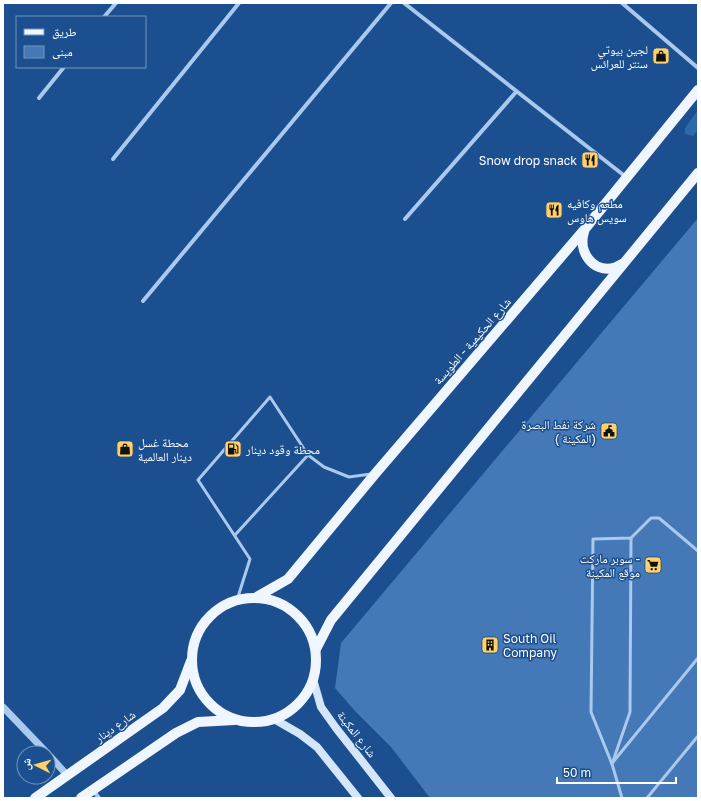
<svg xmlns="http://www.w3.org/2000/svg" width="701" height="801" viewBox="0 0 701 801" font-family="'Golos Text','Noto Naskh Arabic',sans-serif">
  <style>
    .green { fill: #2e69ad }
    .building { fill: #4478b7 }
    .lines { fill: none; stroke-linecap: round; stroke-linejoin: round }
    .service { stroke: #a9c9ee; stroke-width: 3 }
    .minor { stroke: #a9c9ee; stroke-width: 4 }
    .tertiary { stroke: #a9c9ee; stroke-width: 7 }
    .secondary { stroke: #d6e6fa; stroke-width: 8 }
    .primary { stroke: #f0f6ff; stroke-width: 10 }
    .labels { text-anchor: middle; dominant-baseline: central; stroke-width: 3; stroke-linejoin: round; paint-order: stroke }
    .poi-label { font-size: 12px; fill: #fff; stroke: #1b4f8f; text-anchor: end }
    .street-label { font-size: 12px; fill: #fff; stroke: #1b4f8f }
  </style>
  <rect width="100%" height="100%" fill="#1b4f8f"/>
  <!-- green -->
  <path class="green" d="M 698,110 L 698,130 L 693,136 L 685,134 L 685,128 Z"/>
  <!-- building -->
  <path class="building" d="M 698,218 L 698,798 L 430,798 L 391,747 L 355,711 L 335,688 L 341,643 Z"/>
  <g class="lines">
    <!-- service -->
    <g class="service">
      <path d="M 235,535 L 308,455"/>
      <path d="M 237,600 L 250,559 L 198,480 L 270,397 L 308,455 L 324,467 L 349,477 L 371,474"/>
      <path d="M 613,762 L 698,658"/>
      <path d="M 612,764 L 630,712 L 631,538"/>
      <path d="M 622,798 L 612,764 L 591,712 L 593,539 L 631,538 L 651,518 L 659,518 L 698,551"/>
      <path d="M 647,798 L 698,736"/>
    </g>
    <!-- minor -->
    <g class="minor">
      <path d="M 404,3 L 626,177"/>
      <path d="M 622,3 L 698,68"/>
      <path d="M 104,17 L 116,3"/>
      <path d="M 39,98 L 64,67"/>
      <path d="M 113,159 L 239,3"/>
      <path d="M 405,219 L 516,92"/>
      <path d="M 143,301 L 391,3"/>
      <path d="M 93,790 L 99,798"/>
    </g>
    <!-- tertiary -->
    <g class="tertiary">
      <path d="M 3,707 L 47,753"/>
      <path d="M 48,754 L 68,776"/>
    </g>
    <!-- secondary -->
    <g class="secondary">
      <path d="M 313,679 L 321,707 L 336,728 L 391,798"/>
      <path d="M 274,719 L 300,734 L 317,747 L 358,798"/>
    </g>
    <!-- primary -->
    <g class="primary">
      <path d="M 584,232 C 578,251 592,273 614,268 C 617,267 620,265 622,264"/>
      <path d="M 255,598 L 288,579 L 375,474 L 584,230 L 698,90"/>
      <circle cx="254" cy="660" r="62"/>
      <path d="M 316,649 L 331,620 L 698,173"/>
      <path d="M 35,798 L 163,708 L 180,690 L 191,661"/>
      <path d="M 81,798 L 176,733 L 198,722 L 234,720"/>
    </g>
  </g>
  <!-- icons -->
  <defs>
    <g id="shop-square" transform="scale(0.9)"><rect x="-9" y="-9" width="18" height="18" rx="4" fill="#ffd166" stroke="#1b4f8f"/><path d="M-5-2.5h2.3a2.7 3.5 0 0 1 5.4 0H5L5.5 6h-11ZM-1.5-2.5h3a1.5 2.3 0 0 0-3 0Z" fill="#111"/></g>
    <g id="restaurant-square" transform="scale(0.9)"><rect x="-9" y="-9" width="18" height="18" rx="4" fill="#ffd166" stroke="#1b4f8f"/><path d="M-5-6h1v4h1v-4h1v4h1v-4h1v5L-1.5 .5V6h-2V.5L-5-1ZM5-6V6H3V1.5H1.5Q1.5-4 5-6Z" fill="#111"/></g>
    <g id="civic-square" transform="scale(0.9)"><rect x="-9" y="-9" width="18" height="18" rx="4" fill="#ffd166" stroke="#1b4f8f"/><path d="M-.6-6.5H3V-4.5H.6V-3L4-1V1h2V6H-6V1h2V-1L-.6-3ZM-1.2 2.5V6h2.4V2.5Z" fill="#111"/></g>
    <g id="fuel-square" transform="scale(0.9)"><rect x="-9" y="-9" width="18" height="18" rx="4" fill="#ffd166" stroke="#1b4f8f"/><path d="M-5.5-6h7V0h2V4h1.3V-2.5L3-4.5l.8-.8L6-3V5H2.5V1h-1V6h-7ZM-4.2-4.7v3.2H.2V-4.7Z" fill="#111"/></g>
    <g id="supermarket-square" transform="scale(0.9)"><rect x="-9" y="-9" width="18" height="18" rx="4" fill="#ffd166" stroke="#1b4f8f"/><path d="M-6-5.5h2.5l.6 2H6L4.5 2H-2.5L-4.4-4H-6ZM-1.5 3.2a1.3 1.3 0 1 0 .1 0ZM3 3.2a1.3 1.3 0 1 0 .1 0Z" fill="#111"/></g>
    <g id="building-square" transform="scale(0.9)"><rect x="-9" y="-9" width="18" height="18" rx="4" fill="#ffd166" stroke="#1b4f8f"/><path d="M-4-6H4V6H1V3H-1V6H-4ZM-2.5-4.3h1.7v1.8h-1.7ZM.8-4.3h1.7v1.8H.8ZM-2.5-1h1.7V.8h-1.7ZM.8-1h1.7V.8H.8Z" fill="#111"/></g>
  </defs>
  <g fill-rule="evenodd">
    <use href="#shop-square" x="661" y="56"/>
    <use href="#restaurant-square" x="590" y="160"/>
    <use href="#restaurant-square" x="554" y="210"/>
    <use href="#civic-square" x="609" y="431"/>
    <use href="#shop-square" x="125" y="449"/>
    <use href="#fuel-square" x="233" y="449"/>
    <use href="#supermarket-square" x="653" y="565"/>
    <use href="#building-square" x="490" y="645"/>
  </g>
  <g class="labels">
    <!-- poi labels -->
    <g class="poi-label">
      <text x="648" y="49">لجين بيوتي<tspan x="648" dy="14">سنتر للعرائس</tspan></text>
      <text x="577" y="160">Snow drop snack</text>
      <text x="567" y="203" text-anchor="start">مطعم وكافيه<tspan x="567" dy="14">سويس هاوس</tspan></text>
      <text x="596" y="424">شركة نفط البصرة<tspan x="596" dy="14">( المكينة)</tspan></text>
      <text x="138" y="442" text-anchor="start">محطة غسل<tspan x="138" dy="14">دينار العالمية</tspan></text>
      <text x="246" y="449" text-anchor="start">محطة وقود دينار</text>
      <text x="640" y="558">سوبر ماركت -<tspan x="640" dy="14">موقع المكينة</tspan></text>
      <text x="503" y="638" text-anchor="start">South Oil<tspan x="503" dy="14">Company</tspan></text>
    </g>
    <!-- street labels -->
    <g class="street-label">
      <text transform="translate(472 341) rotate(-49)">شارع الحكيمية - الطويسة</text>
      <text transform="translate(115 726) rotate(-35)">شارع دينار</text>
      <text transform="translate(357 734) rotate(52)">شارع المكينة</text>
    </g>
  </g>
  <!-- border -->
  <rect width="701" height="801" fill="none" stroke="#ffffff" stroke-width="8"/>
  <!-- legend -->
  <rect x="16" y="16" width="130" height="52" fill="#1b4f8f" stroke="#7695bc"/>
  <rect x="24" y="29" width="20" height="6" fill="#f0f6ff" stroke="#7695bc"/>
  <text x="52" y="36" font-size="12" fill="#ffffff">طريق</text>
  <rect x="24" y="46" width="20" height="12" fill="#4478b7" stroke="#7695bc"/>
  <text x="52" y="56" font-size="12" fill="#ffffff">مبنى</text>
  <!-- north arrow -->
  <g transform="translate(36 765) rotate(276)"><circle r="19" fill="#1b4f8f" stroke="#7695bc"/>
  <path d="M0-3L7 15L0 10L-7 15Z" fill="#ffd166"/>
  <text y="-6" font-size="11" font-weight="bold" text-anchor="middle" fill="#ffffff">ش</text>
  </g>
  <!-- scale -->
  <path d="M557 777v6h119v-6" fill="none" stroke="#ffffff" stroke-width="2"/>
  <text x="563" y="777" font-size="12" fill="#ffffff" stroke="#1b4f8f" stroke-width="3" paint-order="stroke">50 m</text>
</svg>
